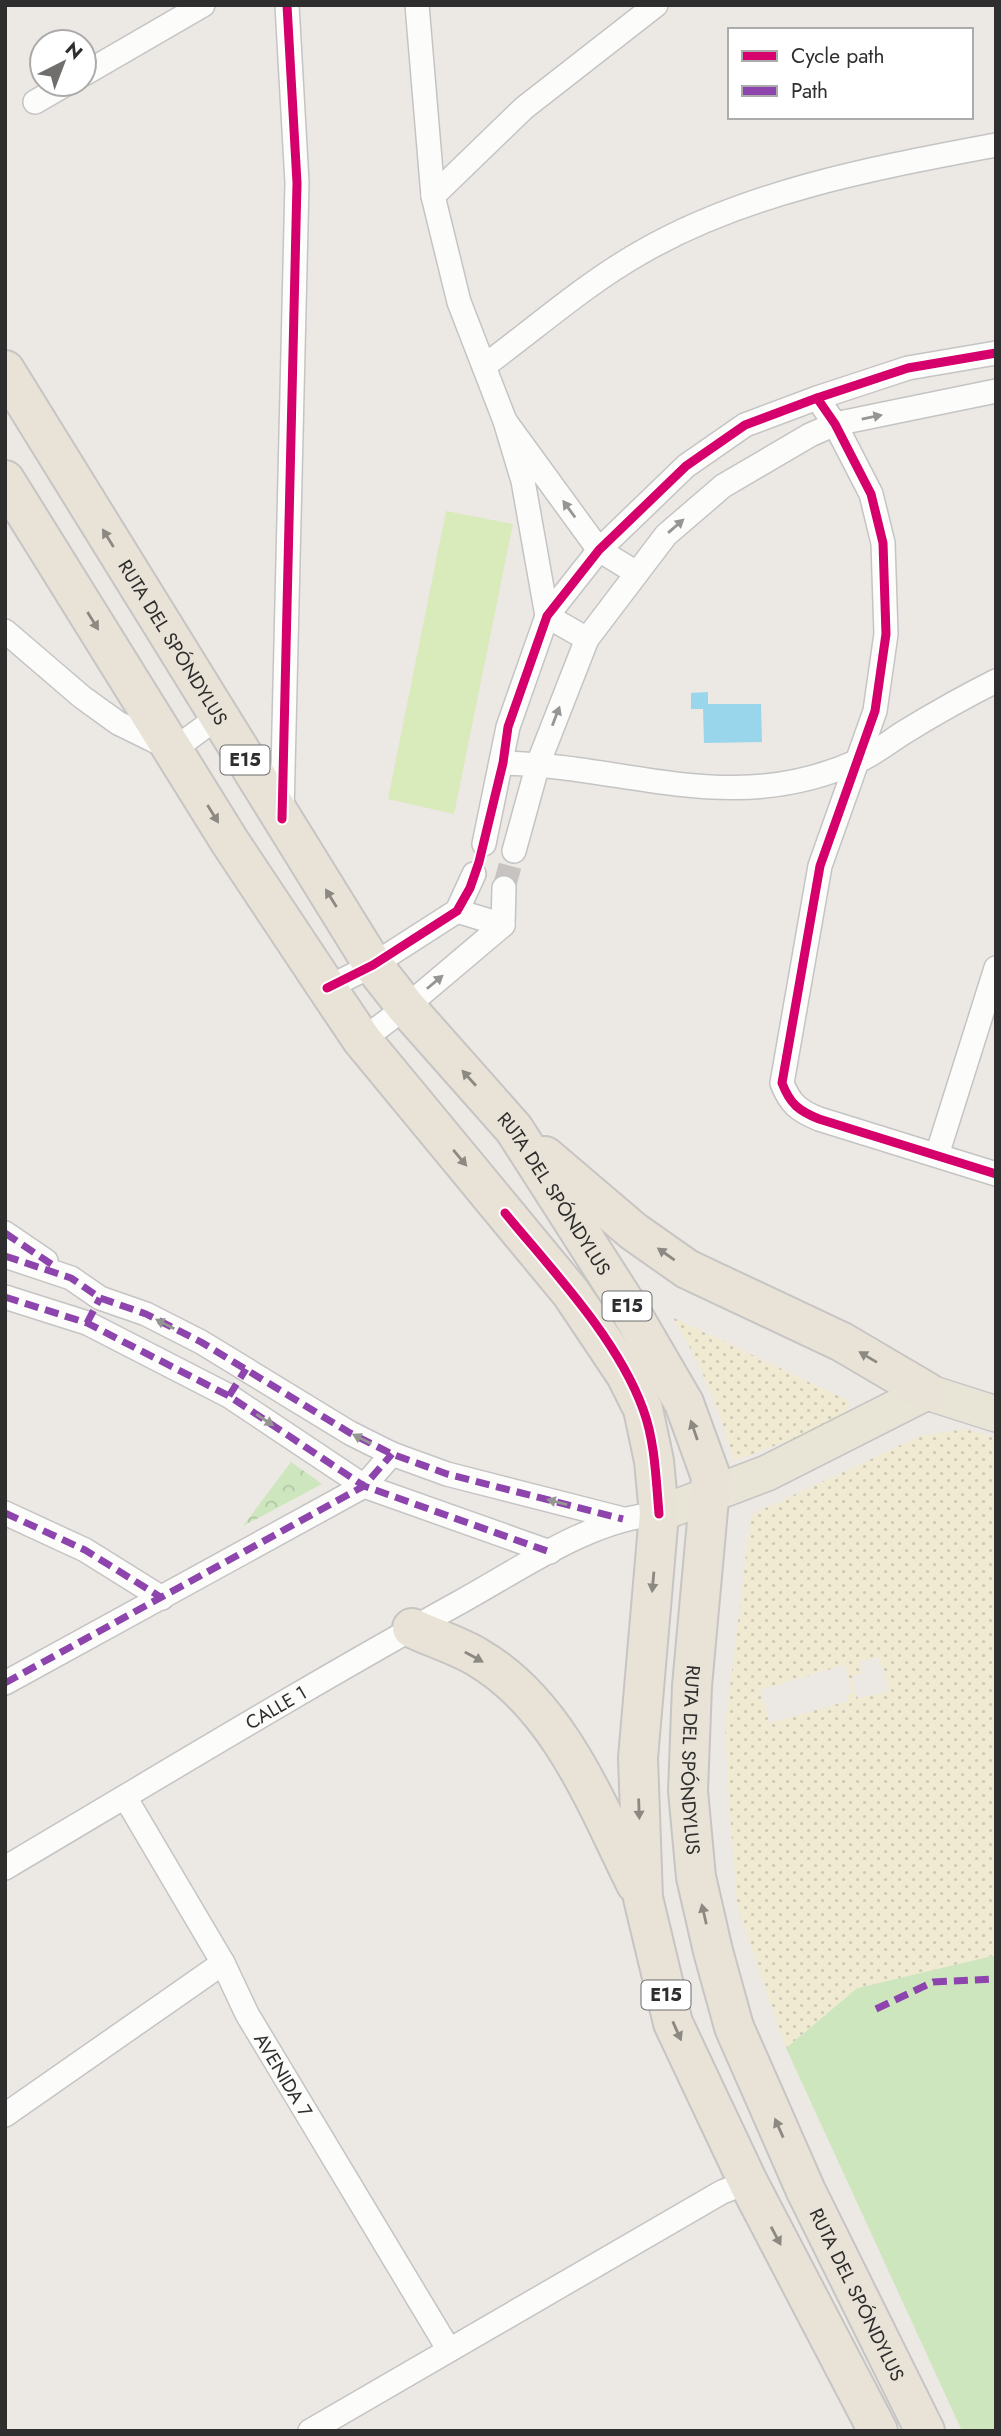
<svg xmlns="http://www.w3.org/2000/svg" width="1001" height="2436" viewBox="0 0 1001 2436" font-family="Jost,sans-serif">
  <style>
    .grass { fill: #cee6be }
    .forest { fill: url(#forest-crowns) }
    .sand { fill: url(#sand-dots); fill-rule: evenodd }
    .pitch { fill: #d9eabb }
    .water { fill: #99d6ec }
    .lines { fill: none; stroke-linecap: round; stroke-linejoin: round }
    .minor-tunnel { stroke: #c6c3c0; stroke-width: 23; stroke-dasharray: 23 11; stroke-linecap: butt }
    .minor-casing { stroke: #c5c4c5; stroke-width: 26 }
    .primary-casing { stroke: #c6c5c4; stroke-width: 38 }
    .trunk-casing { stroke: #c6c5c4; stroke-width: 42 }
    .minor { stroke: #fcfcfb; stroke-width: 23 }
    .primary { stroke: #e8e4d6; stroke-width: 35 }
    .trunk { stroke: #e9e2d6; stroke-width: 38 }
    .quiet { stroke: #8e44ad; stroke-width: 7; stroke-dasharray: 14 7; stroke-linecap: butt }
    .cycleway-casing { stroke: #fff; stroke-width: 13 }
    .cycleway { stroke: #d6006c; stroke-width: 9 }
    .oneway { fill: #959594 }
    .oneway2 { fill: #8c8882 }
    .labels { text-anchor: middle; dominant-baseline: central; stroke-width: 7; stroke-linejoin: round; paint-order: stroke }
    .shield { fill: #fff; stroke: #6d6d6d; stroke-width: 2 }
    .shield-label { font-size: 18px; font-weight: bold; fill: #2e2e2e }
    .street-label { font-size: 19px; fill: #2e2e2e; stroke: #fff }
  </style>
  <defs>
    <pattern id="forest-crowns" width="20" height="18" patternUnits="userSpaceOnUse" patternTransform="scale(1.75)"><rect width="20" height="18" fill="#cee6be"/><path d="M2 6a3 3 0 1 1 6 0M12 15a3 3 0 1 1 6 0" fill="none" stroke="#b1c6a4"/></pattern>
    <pattern id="sand-dots" width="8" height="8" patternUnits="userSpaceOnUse" patternTransform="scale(1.75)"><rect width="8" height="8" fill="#f0ead3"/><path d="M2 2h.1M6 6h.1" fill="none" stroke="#cec9b5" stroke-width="1.8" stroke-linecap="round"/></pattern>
  </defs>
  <rect width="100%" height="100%" fill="#ece8e4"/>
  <!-- grass -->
  <path class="grass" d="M 996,1955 L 996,2431 L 962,2431 L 786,2048 L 857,1988 Z"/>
  <!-- forest -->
  <path class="forest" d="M 291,1462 L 322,1484 L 243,1526 Z"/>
  <!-- sand -->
  <g class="sand">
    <path d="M 672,1317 L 845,1399 L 849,1402 L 848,1409 L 830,1425 L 734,1461 C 719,1409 701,1362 672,1317 Z"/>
    <path d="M 966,1429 L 996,1438 L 996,1955 L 857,1988 L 786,2048 L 737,1906 L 729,1801 L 725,1728 L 751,1515 L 920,1436 ZM 879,1657 L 889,1690 L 858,1699 L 852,1677 L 863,1673 L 859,1662 ZM 844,1665 L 853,1693 L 847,1695 L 848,1701 L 770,1723 L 760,1690 Z"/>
  </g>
  <!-- pitch -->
  <path class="pitch" d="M 446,511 L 513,524 L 454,814 L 388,799 Z"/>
  <!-- water -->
  <path class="water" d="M 708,692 L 708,704 L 761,704 L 762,742 L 704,743 L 703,709 L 691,709 L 691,693 Z"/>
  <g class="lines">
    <!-- minor-tunnel -->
    <path class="minor-tunnel" d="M 504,888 L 514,851"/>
    <!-- minor casing -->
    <g class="minor-casing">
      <g id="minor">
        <path d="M 417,5 L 433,196 L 459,302 L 505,421"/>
        <path d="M 84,74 L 203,5"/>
        <path d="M 35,102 L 66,84"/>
        <path d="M 433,196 L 524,108 L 656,5"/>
        <path d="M 484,366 C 536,328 584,285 640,253 C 747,191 875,168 996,145"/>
        <path d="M 817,398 L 835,424 L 871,494 L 883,543 L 886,634 L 875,711 L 820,866 L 782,1083 C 790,1104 799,1111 819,1119 L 996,1174"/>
        <path d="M 5,631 L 82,697 L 118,723 L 173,750 L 218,717"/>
        <path d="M 587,639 L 547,616 L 523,481 L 505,421 L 599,550 L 635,572"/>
        <path d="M 503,763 C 629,766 733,818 858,761 C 874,754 889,742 903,733 C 934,714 964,697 996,681"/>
        <path d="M 282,812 L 297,183 L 287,5"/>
        <path d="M 484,844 L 508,727 L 547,616 L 599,550 L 686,466 L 745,425 L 817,398 L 908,368 L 996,353"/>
        <path d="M 514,851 L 538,764 L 587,639 L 666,535 L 723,486 L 810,435 L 835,424 L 996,391"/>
        <path d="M 457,911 L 503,925"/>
        <path d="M 327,988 L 373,965 L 457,911 L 474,874"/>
        <path d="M 362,1040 L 406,1007 L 503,925 L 504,888"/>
        <path d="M 937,1155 L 996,968"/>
        <path d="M 5,1233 L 46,1261"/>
        <path d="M 5,1256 L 71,1278 L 100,1298 L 146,1314 L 201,1342 L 350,1433 L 392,1454 L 447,1474 L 623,1519"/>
        <path d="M 5,1297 L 87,1323 L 229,1396 L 364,1486 L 550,1552"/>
        <path d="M 5,1513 L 85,1550 L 162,1598"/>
        <path d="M 5,1683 L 364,1486 L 392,1454"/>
        <path id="s1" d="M 125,1797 L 223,1963 L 247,2014 L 449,2350"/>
        <path id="s2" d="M 5,1868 C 157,1778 308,1686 462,1601 C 520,1569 592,1518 659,1514"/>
        <path d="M 5,2115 L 223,1963"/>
        <path d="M 310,2431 L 722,2192 L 748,2182"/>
      </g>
    </g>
    <!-- primary casing -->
    <g class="primary-casing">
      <path id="primary" d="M 659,1514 L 767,1473 L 927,1392 L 996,1414"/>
    </g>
    <!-- trunk casing -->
    <g class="trunk-casing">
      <g id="trunk">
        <path id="s3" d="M 5,370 L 373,965 L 406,1007 L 514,1129 L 628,1307 L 684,1403 L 711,1477 L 692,1686 L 688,1791 L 696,1877 L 713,1951 L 734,2027 L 806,2191 L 925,2431"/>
        <path d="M 5,480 L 230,842 L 327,988 L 362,1040 L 571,1293 L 626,1375 L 643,1409 L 654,1461 L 659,1514 L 638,1758 L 643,1898 L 673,2023 L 748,2182 L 878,2431"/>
        <path d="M 545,1156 L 633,1231 L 687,1269 L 842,1342 L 927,1392"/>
        <path d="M 412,1628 C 433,1638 457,1645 477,1657 C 558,1704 596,1803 636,1884"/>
      </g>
    </g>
    <!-- minor -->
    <use href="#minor" class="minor"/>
    <!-- primary -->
    <use href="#primary" class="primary"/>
    <!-- trunk -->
    <use href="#trunk" class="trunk"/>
    <!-- quiet -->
    <g class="quiet">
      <path d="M 5,1233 L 57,1268"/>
      <path d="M 5,1256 L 71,1278 L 100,1298 L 146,1314 L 201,1342 L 350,1433 L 392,1454 L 447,1474 L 623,1519"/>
      <path d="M 5,1297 L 87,1323 L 229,1396 L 364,1486 L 550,1552"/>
      <path d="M 87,1323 L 100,1298"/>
      <path d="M 229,1396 L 246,1369"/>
      <path d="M 5,1513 L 85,1550 L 162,1598"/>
      <path d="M 5,1683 L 364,1486 L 392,1454"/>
      <path d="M 876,2009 L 933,1982 L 996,1979"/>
    </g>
    <!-- cycleway casing -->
    <g class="cycleway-casing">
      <g id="cycleway">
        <path d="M 817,398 L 835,424 L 871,494 L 883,543 L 886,634 L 875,711 L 820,866 L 782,1083 C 790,1104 799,1111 819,1119 L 996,1174"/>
        <path d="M 282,819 L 297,183 L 287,5"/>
        <path d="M 327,988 L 373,965 L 457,911 L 470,888 L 479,862 L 503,763 L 508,727 L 547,616 L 599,550 L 686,466 L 745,425 L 817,398 L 908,368 L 996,353"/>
        <path d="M 505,1213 C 552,1270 617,1338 643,1409 C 655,1441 656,1479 659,1514"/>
      </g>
    </g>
    <!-- cycleway -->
    <use href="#cycleway" class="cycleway"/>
  </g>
  <!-- one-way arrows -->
  <defs><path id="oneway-solid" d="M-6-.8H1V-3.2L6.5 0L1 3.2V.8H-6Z" transform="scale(1.75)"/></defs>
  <g class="oneway">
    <use href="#oneway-solid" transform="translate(872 417) rotate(-12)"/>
    <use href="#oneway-solid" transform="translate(569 509) rotate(-126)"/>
    <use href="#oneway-solid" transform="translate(676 526) rotate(-41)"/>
    <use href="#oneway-solid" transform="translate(556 716) rotate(-69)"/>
    <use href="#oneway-solid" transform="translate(435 982) rotate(-40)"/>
    <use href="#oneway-solid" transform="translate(165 1324) rotate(-153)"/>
    <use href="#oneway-solid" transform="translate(265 1420) rotate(34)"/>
    <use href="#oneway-solid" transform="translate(362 1439) rotate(-153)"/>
    <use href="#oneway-solid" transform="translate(557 1502) rotate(-166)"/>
  </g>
  <g class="oneway2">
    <use href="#oneway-solid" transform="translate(108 538) rotate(-122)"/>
    <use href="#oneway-solid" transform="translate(93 621) rotate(58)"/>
    <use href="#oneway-solid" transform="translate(213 814) rotate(58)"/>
    <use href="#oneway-solid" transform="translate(331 898) rotate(-122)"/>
    <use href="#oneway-solid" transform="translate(469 1078) rotate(-132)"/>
    <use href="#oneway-solid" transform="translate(460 1158) rotate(50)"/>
    <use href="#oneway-solid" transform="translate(666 1254) rotate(-145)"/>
    <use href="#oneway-solid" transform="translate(868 1357) rotate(-149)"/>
    <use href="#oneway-solid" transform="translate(694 1430) rotate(-109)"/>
    <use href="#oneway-solid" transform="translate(653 1582) rotate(95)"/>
    <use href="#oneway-solid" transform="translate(474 1657) rotate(29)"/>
    <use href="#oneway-solid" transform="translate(639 1809) rotate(88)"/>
    <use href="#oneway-solid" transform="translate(704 1914) rotate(-103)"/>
    <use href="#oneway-solid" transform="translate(677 2031) rotate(66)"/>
    <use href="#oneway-solid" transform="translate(779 2128) rotate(-114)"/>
    <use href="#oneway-solid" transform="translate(776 2236) rotate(62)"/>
  </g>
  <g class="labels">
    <!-- shield labels -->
    <g class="shield">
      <rect x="220.5" y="745.5" width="49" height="29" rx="5"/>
      <rect x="602.5" y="1291.5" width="49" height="29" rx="5"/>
      <rect x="641.5" y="1980.5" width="49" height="29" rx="5"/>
    </g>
    <g class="shield-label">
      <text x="245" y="760">E15</text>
      <text x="627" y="1306">E15</text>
      <text x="666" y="1995">E15</text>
    </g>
    <!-- street labels -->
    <g class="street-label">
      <text stroke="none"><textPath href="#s3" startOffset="320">RUTA DEL SPÓNDYLUS</textPath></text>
      <text stroke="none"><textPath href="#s3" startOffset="992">RUTA DEL SPÓNDYLUS</textPath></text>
      <text stroke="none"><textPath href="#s2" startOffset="315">CALLE 1</textPath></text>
      <text stroke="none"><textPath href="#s3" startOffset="1601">RUTA DEL SPÓNDYLUS</textPath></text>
      <text stroke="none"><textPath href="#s1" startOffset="320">AVENIDA 7</textPath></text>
      <text stroke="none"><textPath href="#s3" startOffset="2168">RUTA DEL SPÓNDYLUS</textPath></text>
    </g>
  </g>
  <!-- border -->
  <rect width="1001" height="2436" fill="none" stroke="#2e2e2e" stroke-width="14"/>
  <!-- legend -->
  <rect x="728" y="28" width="245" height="91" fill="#ffffff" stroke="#ababab" stroke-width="2"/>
  <rect x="742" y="51" width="35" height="10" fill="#d6006c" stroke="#ababab" stroke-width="2"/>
  <text x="791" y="63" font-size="21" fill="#2e2e2e">Cycle path</text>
  <rect x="742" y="86" width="35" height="10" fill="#8e44ad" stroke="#ababab" stroke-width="2"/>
  <text x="791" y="98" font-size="21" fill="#2e2e2e">Path</text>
  <!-- north arrow -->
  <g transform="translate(63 63) rotate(42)"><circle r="33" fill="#ffffff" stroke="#ababab" stroke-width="2"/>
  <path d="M0-5L12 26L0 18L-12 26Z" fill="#706f6e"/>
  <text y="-10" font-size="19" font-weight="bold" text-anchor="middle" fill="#2e2e2e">N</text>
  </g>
</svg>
